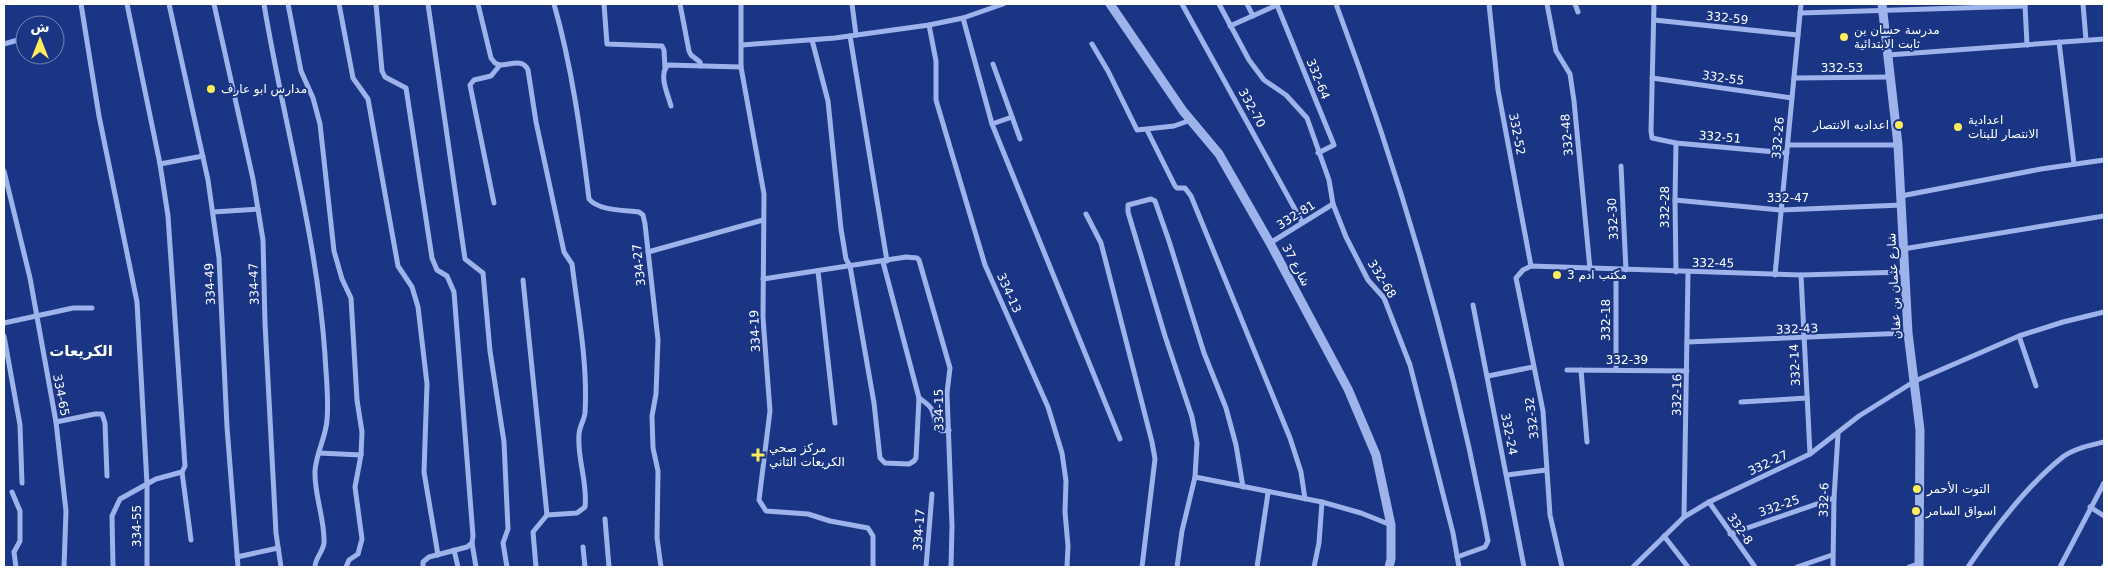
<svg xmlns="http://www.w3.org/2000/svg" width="2108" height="571" viewBox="0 0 2108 571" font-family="'DejaVu Sans',Cairo,sans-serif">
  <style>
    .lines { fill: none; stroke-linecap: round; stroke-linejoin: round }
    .minor { stroke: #9eb3eb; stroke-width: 5 }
    .tertiary { stroke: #9eb3eb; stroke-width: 9 }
    .poi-dot { fill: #feec5a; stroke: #1a3583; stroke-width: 2 }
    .labels { text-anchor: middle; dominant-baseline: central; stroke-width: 4; stroke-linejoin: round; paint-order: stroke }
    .street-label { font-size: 12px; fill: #fff; stroke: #1a3583 }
    .poi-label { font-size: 12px; fill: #fff; stroke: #1a3583; text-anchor: start }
    .quarter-label { font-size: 15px; font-weight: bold; fill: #fff; stroke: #1a3583 }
  </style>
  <rect width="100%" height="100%" fill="#1a3583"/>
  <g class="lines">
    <!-- minor -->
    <g class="minor">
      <path d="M 81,4 L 99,116 L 137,302 L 147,484 L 147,567"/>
      <path d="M 169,4 L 208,180 L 219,258 L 227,427 L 238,567"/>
      <path d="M 214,4 L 253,179 L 263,240 L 265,323 L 276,533 L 281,567"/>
      <path d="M 264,4 C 283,121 317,236 325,355 C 326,376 329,399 327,420 C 326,437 316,453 315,471 C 314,495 325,519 324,543 C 323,552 315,558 315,567"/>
      <path d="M 288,4 L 301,71 L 313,98 L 320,124 L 334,251 L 342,279 L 351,298 L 357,400 L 362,432 L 361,455 L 355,487 L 362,539 L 358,554 L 349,560 L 346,567"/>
      <path d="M 339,4 L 353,78 L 368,99 L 398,266 L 412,287 L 418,307 L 427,384 L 424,472 L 438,555"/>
      <path d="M 376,4 L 382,71 L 385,77 L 406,88 L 432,258 L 437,270 L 447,276 L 454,292 L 473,536 L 472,543 L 467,547 L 429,557 L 423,562 L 423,567"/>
      <path d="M 428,4 L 465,259 L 483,273 L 490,351 L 504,442 L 508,529 L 503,543 L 507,567"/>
      <path d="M 478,4 L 491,58 L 495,63 L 500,65"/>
      <path d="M 554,4 C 572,67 581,134 589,199 C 599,211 624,210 639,212 L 643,215 L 645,224 L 658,340 L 656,394 L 652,416 L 653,448 L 658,471 L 657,538 L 661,567"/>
      <path d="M 604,4 L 607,44 L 662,46 L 664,50 L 665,68"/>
      <path d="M 680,4 L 689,51 L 691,55 L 700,62 L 701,66"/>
      <path d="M 741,4 L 741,67 L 764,194 L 763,318 L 770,411 L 759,500 L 766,511 L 808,514 L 830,521 L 868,528 L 873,536 L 873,567"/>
      <path d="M 852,4 L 856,35"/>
      <path d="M 1182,4 L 1302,222"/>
      <path d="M 1219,4 L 1249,60 L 1264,80 L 1286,95 L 1307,118 L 1329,180 L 1333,204 L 1346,237 L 1368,280 L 1384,298 L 1410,365 L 1453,533 L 1459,567"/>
      <path d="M 1247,4 L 1253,16"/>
      <path d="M 1336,4 C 1401,178 1454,358 1488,541 L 1485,547 L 1457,557"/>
      <path d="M 1489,4 L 1498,90 L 1531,266"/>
      <path d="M 1547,4 L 1556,51 L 1570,74 L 1574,101 L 1590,269"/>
      <path d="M 1575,4 L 1578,12"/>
      <path d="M 1654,4 L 1651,131 L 1652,138 L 1676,143 L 1787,153"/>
      <path d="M 2083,4 L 2086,40"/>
      <path d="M 2025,5 L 2027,45"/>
      <path d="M 1800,13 L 2025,6"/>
      <path d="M 963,18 L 1003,4"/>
      <path d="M 1654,20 L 1798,35"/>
      <path d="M 929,25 L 936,61 L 936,100 L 985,265 L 1048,407 L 1062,453 L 1066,481 L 1065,512 L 1068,546 L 1067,567"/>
      <path d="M 1230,26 L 1277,5 L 1334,145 L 1318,153"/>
      <path d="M 850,36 L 887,261"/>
      <path d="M 812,40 L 828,101 L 841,229 L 846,259 L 850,266 L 874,403 L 880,458 L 885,463 L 909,464 L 914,461 L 916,458 L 919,398 L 883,262"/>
      <path d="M 2059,42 L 2074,164"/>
      <path d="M 4,44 L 25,38"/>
      <path d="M 1092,44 L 1108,71 L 1137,130 L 1174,126 L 1191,120"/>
      <path d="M 742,45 L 835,38 L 929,25 L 963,18 L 992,124 L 1120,439"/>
      <path d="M 1888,55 L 2104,39"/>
      <path d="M 993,64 L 1020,139"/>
      <path d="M 1652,78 L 1792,98"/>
      <path d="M 1794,78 L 1891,77"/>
      <path d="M 671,106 C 668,94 658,75 668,65 L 741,67"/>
      <path d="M 992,124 L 1012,117"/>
      <path d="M 1147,130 L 1175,186 L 1177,188 L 1185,188 L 1191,196 L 1290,438 L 1301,472 L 1305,499"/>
      <path d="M 1788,145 L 1898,145"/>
      <path d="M 160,164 L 203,156"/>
      <path d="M 1621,166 L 1626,270"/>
      <path d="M 4,171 L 30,278 L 56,422 L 66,511 L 64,567"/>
      <path d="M 1901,196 L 2041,169 L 2104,160"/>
      <path d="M 1675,200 L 1781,210 L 1902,205"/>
      <path d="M 494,203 L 470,85 L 474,80 L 491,76 L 500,65 C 510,65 523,58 528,70 L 536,122 L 564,252 L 572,264 C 578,313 588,364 585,413 C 584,421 579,427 579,435 C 577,459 588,483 585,507 L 577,513 L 547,515"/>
      <path d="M 213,212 L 258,209"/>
      <path d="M 1086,214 L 1101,243 L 1152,442 L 1155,459 L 1142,567"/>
      <path d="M 1270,243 L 1333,204"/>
      <path d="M 1903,249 L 2104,216"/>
      <path d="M 648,252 L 763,220"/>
      <path d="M 1616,270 L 1616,370"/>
      <path d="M 818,271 L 835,423"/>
      <path d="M 1676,272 L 1675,200 L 1676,143"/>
      <path d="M 1775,275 L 1801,4"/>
      <path d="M 1801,275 L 1810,454"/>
      <path d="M 763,279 L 906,257 L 917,258 L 919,260 L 950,368 L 947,393 L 952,526 L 951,567"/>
      <path d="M 523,280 L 547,515"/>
      <path d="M 1473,305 L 1524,567"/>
      <path d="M 4,323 L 73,308 L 92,308"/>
      <path d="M 4,336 L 20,425 L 22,483"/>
      <path d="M 2019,336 L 2036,386"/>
      <path d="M 1687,342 L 1908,333"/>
      <path d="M 1567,370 L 1687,371"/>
      <path d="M 1581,370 L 1587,442"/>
      <path d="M 1488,376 L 1533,367"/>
      <path d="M 919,398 C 934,408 933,410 936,427 L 942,431 L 949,430"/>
      <path d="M 1741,402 L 1807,398"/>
      <path d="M 56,422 L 95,414 L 102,414 L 105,423 L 107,476"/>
      <path d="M 319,453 L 361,455"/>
      <path d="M 182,472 L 191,540"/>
      <path d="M 1507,475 L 1546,470"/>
      <path d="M 1195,477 L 1322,502 L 1361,513 L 1391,525"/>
      <path d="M 12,492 L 20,511 L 20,541 L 14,552 L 16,567"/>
      <path d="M 1709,502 L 1755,567"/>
      <path d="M 2090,507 L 2104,516"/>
      <path d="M 1684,517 L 1688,272"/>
      <path d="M 605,519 L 609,567"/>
      <path d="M 1730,534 L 1834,498"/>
      <path d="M 1664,536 L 1688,567"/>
      <path d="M 472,543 L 476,567"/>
      <path d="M 583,547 L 585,567"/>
      <path d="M 454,550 L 458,567"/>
      <path d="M 237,557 L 278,548"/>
      <path d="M 113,567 L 112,516 L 120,499 L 156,479 L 182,472 L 185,466 L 168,216 L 160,164 L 127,4"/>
      <path d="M 536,567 L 533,532 L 547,515"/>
      <path d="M 926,567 L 932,494"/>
      <path d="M 1177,567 L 1182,531 L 1195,477 L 1197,443 L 1192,417 L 1165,336 L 1128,212 L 1128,205 L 1151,199 L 1155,201 L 1169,241 L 1204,353 L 1226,408 L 1236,445 L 1243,487"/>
      <path d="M 1257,567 L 1268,493"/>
      <path d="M 1314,567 L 1319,543 L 1322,502"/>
      <path d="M 1562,567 L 1550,515 L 1543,411 L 1516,278 L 1523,270 L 1531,266 L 1801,275 L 1904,272"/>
      <path d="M 1633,567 L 1684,517 L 1709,502 L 1810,454 L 1859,416 L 1915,381 L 2019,336 L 2063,322 L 2104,312"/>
      <path d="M 1797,567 L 1832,555"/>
      <path d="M 1833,567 L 1834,498 L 1838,434"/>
      <path d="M 1909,567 L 1918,564"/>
      <path d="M 1968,567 C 1994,529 2028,484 2064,456 C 2076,448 2091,445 2104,442"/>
      <path d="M 2060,567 L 2104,483"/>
      <path d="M 2103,567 L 2104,566"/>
    </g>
    <!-- tertiary -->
    <g class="tertiary">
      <path d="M 1110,4 L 1183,111 L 1219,154 L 1270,243 L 1348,389 L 1376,455 L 1391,525 L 1391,559 L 1389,567"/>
      <path d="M 1882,4 L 1898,145 L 1908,333 L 1920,430 L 1919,567"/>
    </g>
  </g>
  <!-- markers -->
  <g class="poi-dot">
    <circle cx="1844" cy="37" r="5"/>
    <circle cx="211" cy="89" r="5"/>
    <circle cx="1899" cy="125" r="5"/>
    <circle cx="1958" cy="127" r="5"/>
    <circle cx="1557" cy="275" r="5"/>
    <path d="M755.5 447.5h5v5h5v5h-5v5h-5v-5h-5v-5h5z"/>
    <circle cx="1917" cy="489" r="5"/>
    <circle cx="1916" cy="511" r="5"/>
  </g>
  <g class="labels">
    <!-- street labels -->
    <g class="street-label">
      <text transform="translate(1727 18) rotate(6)">332-59</text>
      <text x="1842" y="68">332-53</text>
      <text transform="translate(1723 78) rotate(8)">332-55</text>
      <text transform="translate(1318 79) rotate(68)">332-64</text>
      <text transform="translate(1252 108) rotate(61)">332-70</text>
      <text transform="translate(1517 134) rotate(79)">332-52</text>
      <text transform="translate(1567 135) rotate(-95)">332-48</text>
      <text transform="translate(1720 137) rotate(5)">332-51</text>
      <text transform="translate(1778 138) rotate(-85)">332-26</text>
      <text x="1788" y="198">332-47</text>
      <text transform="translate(1665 207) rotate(-90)">332-28</text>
      <text transform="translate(1296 215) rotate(-32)">332-81</text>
      <text transform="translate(1613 219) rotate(-93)">332-30</text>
      <text transform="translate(1713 263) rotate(1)">332-45</text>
      <text transform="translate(639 265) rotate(-96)">334-27</text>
      <text transform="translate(1296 265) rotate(62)">شارع 37</text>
      <text transform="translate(1382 279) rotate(58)">332-68</text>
      <text transform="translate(210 284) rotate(-93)">334-49</text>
      <text transform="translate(254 284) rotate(-92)">334-47</text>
      <text transform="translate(1894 286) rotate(-93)">شارع عثمان بن عفان</text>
      <text transform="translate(1009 293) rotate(66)">334-13</text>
      <text transform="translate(1606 320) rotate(-90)">332-18</text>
      <text transform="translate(1797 329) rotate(-2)">332-43</text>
      <text transform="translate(755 331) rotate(-93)">334-19</text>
      <text x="1627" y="360">332-39</text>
      <text transform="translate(1795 365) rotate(-93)">332-14</text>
      <text transform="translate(61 395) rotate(79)">334-65</text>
      <text transform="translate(1677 395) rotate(-89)">332-16</text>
      <text transform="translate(939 410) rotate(-91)">334-15</text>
      <text transform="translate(1532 418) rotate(-97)">332-32</text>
      <text transform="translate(1509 434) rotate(79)">332-24</text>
      <text transform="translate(1768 463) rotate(-25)">332-27</text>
      <text transform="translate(1824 500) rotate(-88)">332-6</text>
      <text transform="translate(1779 506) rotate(-19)">332-25</text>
      <text transform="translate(137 526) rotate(-90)">334-55</text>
      <text transform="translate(1740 529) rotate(55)">332-8</text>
      <text transform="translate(919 530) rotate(-86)">334-17</text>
    </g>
    <!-- poi labels -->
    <g class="poi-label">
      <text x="1854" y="30">مدرسة حسان بن<tspan x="1854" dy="14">ثابت الابتدائية</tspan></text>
      <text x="221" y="89">مدارس ابو عارف</text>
      <text x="1968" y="120">اعدادية<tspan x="1968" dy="14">الانتصار للبنات</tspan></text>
      <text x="1889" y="125" text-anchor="end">اعداديه الانتصار</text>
      <text x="1567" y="275">مكتب ادم 3</text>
      <text x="769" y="448">مركز صحي<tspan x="769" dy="14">الكريعات الثاني</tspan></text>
      <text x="1927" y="489">التوت الأحمر</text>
      <text x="1926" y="511">اسواق السامر</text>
    </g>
    <!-- quarter labels -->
    <g class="quarter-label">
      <text x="81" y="351">الكريعات</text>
    </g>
  </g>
  <!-- border -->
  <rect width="2108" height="571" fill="none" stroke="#ffffff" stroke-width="10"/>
  <!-- north arrow -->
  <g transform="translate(40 40)"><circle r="24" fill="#1a3583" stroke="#7686b5"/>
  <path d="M0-4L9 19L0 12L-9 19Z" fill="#feec5a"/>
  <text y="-8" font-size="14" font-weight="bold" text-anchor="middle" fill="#ffffff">ش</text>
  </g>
</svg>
